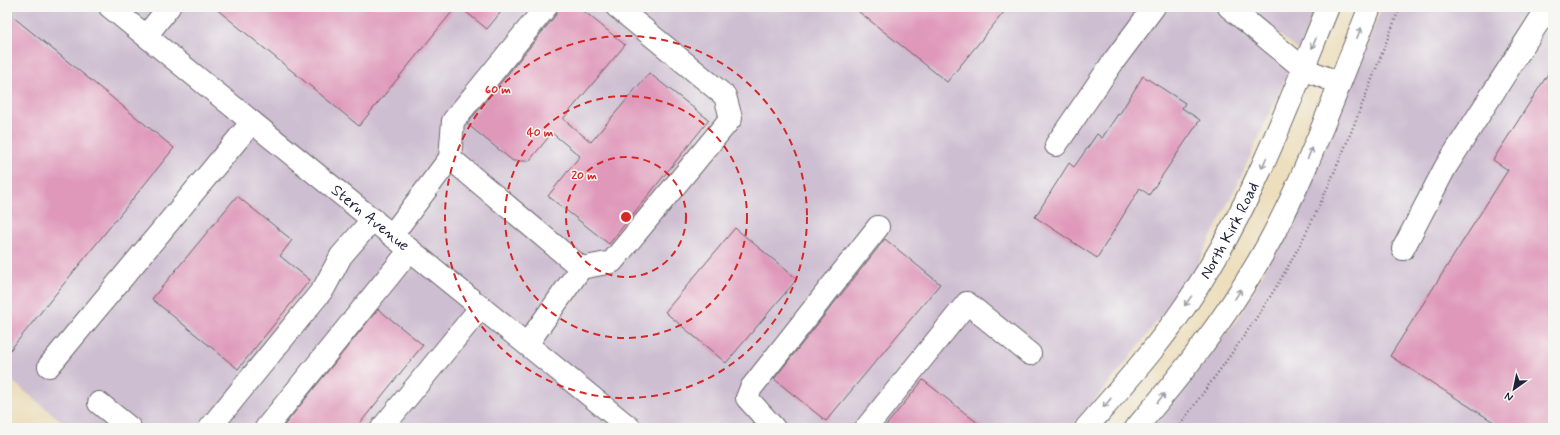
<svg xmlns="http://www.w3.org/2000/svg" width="1560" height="435" viewBox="0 0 1560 435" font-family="Mynerve,sans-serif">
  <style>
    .industrial { fill: #cebed1 }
    .building { fill: #df98ba }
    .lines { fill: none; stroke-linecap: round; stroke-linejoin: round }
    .minor-casing { stroke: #696469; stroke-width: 24 }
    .major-casing { stroke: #696469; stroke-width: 24 }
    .path { stroke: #696469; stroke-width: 2.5; stroke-dasharray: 1 3; stroke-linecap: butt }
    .minor { stroke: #fff; stroke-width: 22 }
    .major { stroke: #fff; stroke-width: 22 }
    .oneway { stroke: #9c9ca7 }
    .ring { fill: none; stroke: #d62828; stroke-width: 2; stroke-dasharray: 7 5 }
    .labels { text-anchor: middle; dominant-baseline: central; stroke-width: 3; stroke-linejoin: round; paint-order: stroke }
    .street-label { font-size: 16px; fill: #22223b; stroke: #f6f6f2 }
    .centre { fill: #d62828; stroke: #f6f6f2; stroke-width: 2 }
    .ring-label { font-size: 12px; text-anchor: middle; font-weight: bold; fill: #d62828; stroke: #f6f6f2; stroke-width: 3; stroke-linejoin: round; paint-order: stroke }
  </style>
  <rect width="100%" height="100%" fill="#f6f6f2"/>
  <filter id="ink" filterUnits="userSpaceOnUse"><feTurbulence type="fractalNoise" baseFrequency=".025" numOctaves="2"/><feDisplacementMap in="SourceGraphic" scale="8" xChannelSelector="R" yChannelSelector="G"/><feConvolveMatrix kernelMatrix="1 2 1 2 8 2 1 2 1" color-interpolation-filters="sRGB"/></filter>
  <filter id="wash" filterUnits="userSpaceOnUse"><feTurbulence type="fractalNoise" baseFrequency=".012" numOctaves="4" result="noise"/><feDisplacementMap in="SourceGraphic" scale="16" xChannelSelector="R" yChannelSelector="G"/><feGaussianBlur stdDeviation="0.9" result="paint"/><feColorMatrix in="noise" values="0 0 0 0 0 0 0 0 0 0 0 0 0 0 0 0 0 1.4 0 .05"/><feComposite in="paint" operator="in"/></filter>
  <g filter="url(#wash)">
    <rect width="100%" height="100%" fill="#eddfbe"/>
    <!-- industrial -->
    <g class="industrial">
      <path d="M 7,7 L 1214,7 L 1290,69 L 1237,185 L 1194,271 L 1123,367 L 1070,428 L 70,428 L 7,377 Z"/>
      <path d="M 1246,7 L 1316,7 L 1299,51 Z"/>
      <path d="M 1382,7 L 1553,7 L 1553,428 L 1150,428 L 1185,387 L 1241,315 L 1313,179 Z"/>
    </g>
    <g id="blocks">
      <!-- building -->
      <g class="building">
        <path d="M 214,7 L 456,7 L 359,126 Z"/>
        <path d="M 460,7 L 505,7 L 487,29 Z"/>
        <path d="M 558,7 L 579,7 L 625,45 L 563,119 L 591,142 L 649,73 L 709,120 L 609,244 L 548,196 L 580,156 L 552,133 L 529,161 L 513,161 L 467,124 L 556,15 Z"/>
        <path d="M 853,7 L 1008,7 L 947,82 Z"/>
        <path d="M 7,12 L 174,148 L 7,354 Z"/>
        <path d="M 1553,66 L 1553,428 L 1503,428 L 1390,356 L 1508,170 L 1493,160 Z"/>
        <path d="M 1143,76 L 1185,103 L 1182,108 L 1200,120 L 1149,195 L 1140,188 L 1097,258 L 1035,217 L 1069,163 L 1074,167 L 1097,134 L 1102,138 L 1118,114 L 1119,115 Z"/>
        <path d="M 237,196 L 292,240 L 280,256 L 310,280 L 238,369 L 152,299 Z"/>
        <path d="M 735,228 L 797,279 L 726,363 L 665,312 Z"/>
        <path d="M 885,239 L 940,284 L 826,421 L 774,379 Z"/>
        <path d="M 378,309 L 423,345 L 356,428 L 282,428 Z"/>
        <path d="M 923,380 L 984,428 L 884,428 Z"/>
      </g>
    </g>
  </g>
  <g filter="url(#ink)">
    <use href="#blocks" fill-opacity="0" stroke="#696469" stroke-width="1"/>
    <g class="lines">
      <!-- minor casing -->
      <g class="minor-casing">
        <g id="minor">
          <path id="s1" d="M 110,7 L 630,428"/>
          <path d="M 1229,7 L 1304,69 L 1339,83"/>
          <path d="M 146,36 L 169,7"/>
          <path d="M 1056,145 L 1113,62 L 1154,7"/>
          <path d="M 450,158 L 453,121 L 546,7"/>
          <path d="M 392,235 L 450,158 L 581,268 L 527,344"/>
          <path d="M 1403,249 L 1445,168 L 1548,7"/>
          <path d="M 581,268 L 612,262 L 731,118 L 725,96 L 617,7"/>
          <path d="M 49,366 L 252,122"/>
          <path d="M 99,403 L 130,428"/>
          <path d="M 210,428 L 324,288 L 341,256 L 373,219"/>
          <path d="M 266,428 L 410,250"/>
          <path d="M 382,428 L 481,307"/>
          <path d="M 774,428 L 747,398 L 751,388 L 878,227"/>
          <path d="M 866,428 L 967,303 L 1030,354"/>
        </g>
      </g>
      <!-- major casing -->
      <g class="major-casing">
        <g id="major">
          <path id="s2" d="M 1086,428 C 1124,384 1164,340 1195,291 C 1253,202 1289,104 1328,7"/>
          <path d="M 1136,428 C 1181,375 1223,322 1258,262 C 1305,182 1335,93 1370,7"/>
        </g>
      </g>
      <!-- path -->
      <path class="path" d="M 1178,428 C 1216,374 1258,321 1290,263 C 1335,182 1366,93 1400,7"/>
      <!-- minor -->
      <use href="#minor" class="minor"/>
      <!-- major -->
      <use href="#major" class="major"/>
    </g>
    <!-- one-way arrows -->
    <defs><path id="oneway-shaft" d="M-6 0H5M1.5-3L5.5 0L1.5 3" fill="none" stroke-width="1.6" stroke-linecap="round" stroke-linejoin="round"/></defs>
    <g class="oneway">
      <use href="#oneway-shaft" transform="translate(1359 33) rotate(-68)"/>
      <use href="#oneway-shaft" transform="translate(1314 43) rotate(112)"/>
      <use href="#oneway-shaft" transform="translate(1310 153) rotate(-68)"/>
      <use href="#oneway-shaft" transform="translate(1264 163) rotate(114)"/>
      <use href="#oneway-shaft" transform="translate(1238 294) rotate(-58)"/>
      <use href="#oneway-shaft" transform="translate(1188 301) rotate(126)"/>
      <use href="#oneway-shaft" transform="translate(1161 398) rotate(-50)"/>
      <use href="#oneway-shaft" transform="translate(1107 403) rotate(130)"/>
    </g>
  </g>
  <!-- distance rings -->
  <g class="ring">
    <circle cx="626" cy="217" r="60"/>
    <circle cx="626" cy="217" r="121"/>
    <circle cx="626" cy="217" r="181"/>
  </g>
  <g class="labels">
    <!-- street labels -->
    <g class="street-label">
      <text stroke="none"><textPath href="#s1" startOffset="335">Stern Avenue</textPath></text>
      <text stroke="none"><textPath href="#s2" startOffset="245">North Kirk Road</textPath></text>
    </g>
  </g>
  <circle cx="626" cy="217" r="6" class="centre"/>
  <g class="ring-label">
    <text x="498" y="93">60 m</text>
    <text x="540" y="136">40 m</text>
    <text x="584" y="179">20 m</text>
  </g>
  <!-- margin -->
  <rect width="1560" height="435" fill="none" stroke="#f6f6f2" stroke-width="24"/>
  <!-- north arrow -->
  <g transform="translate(1514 389) rotate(213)" stroke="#f6f6f2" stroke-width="3" paint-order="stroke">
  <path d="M0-3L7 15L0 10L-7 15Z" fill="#22223b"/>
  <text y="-6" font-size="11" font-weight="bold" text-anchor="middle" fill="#22223b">N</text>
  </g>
</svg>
